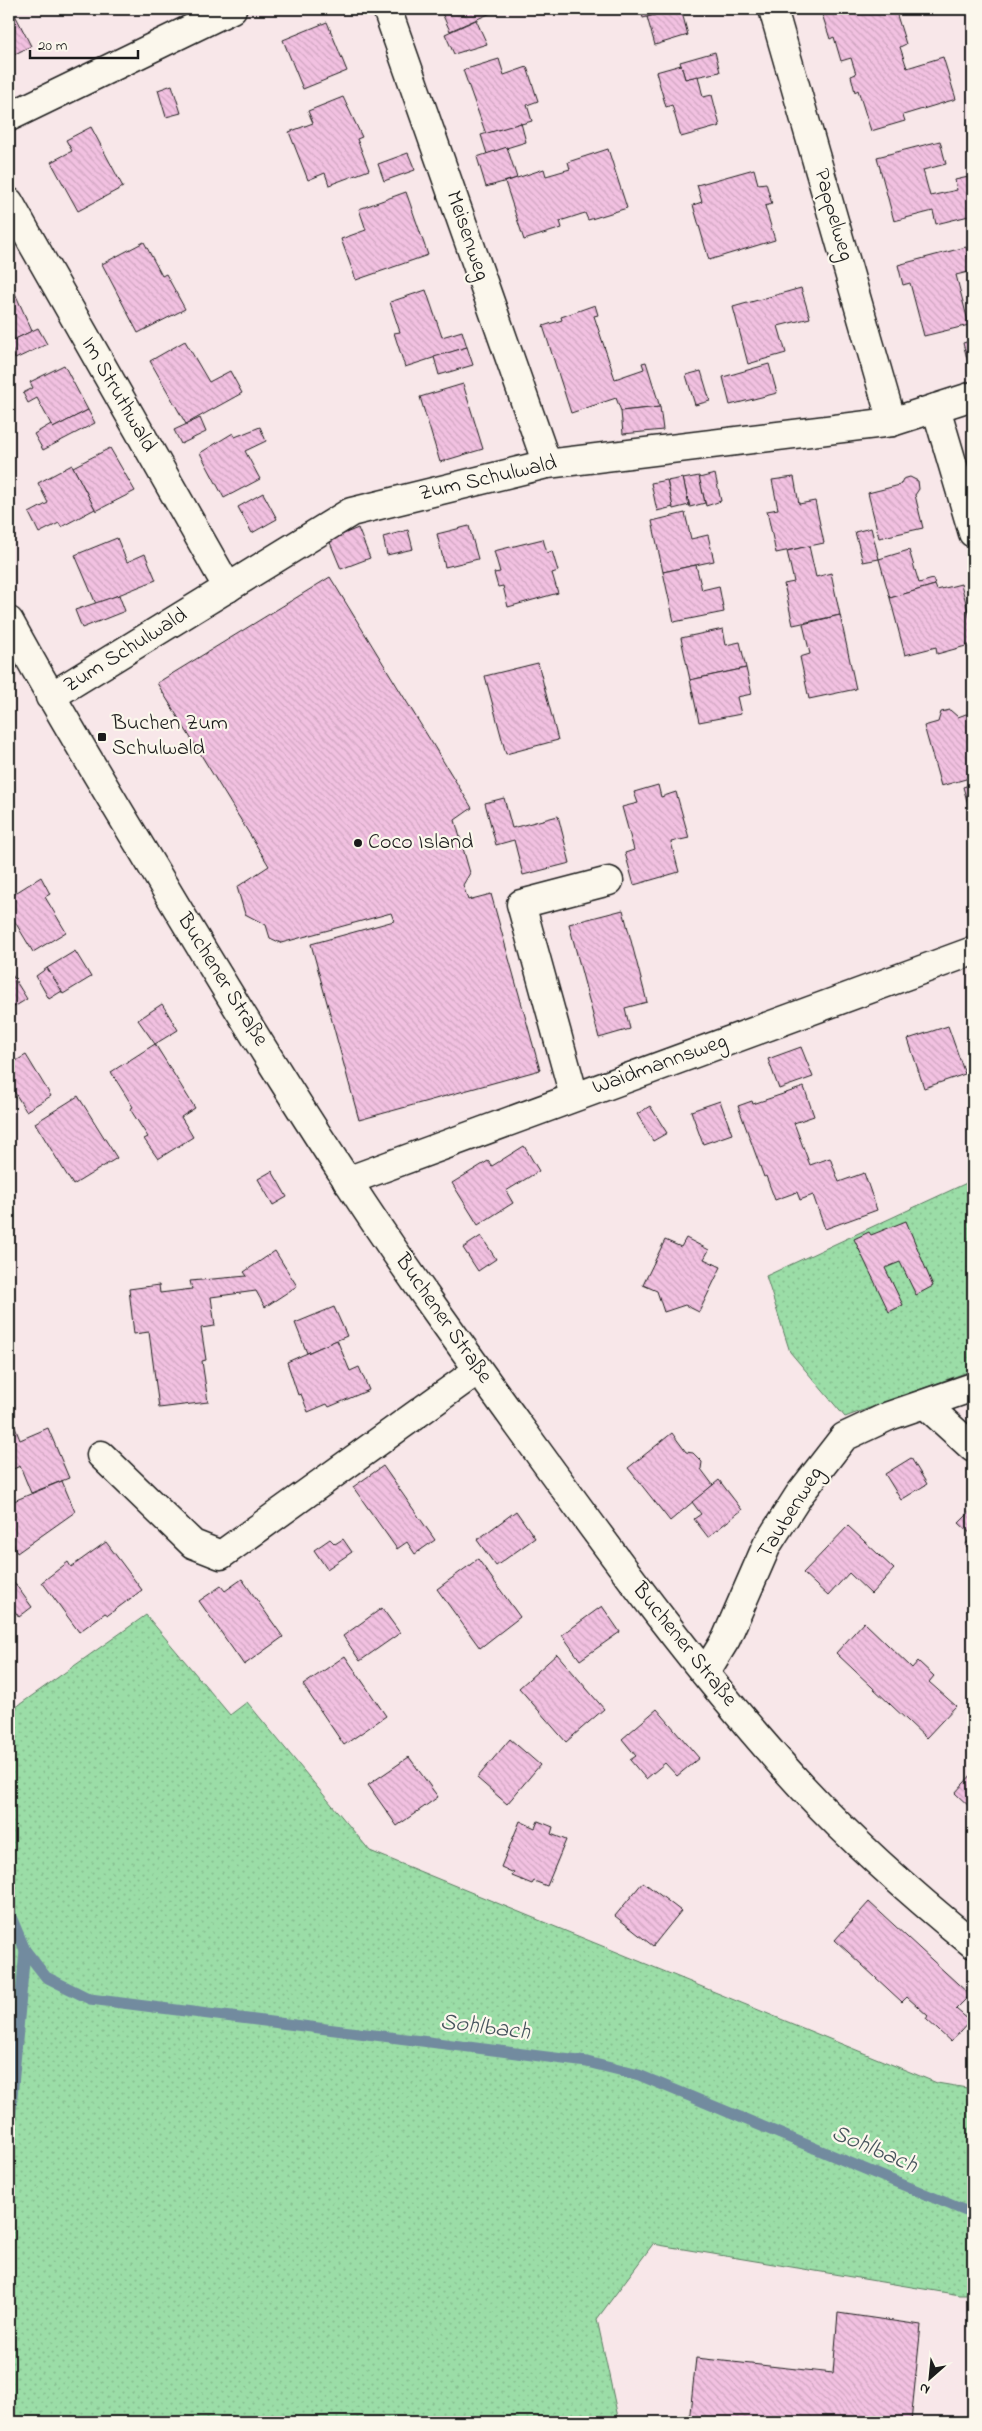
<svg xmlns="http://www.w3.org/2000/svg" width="982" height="2431" viewBox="0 0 982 2431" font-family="'Indie Flower',sans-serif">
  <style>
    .grass { fill: url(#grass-dots); stroke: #5c7c62 }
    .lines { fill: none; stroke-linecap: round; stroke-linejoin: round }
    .stream { stroke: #728b9f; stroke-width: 11 }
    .building { fill: url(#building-back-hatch); stroke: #1c1c1c }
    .minor-casing { stroke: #1c1c1c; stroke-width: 31 }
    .minor { stroke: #fbf7ec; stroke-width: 28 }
    .poi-dot { fill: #1c1c1c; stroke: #fbf7ec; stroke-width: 2 }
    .labels { text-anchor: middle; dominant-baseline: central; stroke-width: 4.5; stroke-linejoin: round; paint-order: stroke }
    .street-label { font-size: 22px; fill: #1c1c1c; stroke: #fbf7ec }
    .poi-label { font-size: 22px; fill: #1c1c1c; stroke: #fbf7ec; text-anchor: start }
    .water-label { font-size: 24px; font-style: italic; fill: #47545d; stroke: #fbf7ec }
  </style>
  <defs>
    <pattern id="grass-dots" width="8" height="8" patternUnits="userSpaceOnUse" patternTransform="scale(1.25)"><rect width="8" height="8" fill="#9bdda7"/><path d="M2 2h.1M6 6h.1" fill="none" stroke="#85bd8f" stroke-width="1.8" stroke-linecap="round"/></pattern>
    <pattern id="building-back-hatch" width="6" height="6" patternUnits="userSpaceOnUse" patternTransform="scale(1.25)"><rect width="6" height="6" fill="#f2c1e1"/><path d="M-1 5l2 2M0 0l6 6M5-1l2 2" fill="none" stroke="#cfa5c0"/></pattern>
  </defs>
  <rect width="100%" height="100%" fill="#f8e7e9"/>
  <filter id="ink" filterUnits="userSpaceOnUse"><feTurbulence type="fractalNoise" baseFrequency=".02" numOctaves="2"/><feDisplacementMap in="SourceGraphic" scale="10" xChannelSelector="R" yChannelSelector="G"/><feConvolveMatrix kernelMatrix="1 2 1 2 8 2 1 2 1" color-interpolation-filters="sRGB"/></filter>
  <g filter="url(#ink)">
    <!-- grass -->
    <g class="grass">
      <path d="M 973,1180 L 973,1370 L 845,1417 L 790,1352 L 766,1276 Z"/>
      <path d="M 146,1615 L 230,1715 L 247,1702 L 370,1851 L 937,2083 L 973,2089 L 973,2295 L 960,2295 L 653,2244 L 597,2319 L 619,2422 L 9,2422 L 9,1712 Z"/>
    </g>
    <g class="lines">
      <!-- stream -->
      <g class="stream">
        <path d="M 9,1912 L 25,1950 L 46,1977 L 90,1999 L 587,2062 L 639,2075 L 973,2214"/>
        <path d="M 9,2131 L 25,1950"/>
      </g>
    </g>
    <!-- building -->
    <g class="building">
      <path d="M 9,9 L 12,9 L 31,46 L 9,57 Z"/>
      <path d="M 440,9 L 500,9 L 450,31 Z"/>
      <path d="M 641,9 L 677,9 L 643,18 Z"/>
      <path d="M 677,9 L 681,9 L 688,35 L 655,45 L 647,17 Z"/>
      <path d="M 838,9 L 895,9 L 906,44 L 900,47 L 907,68 L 943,57 L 956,99 L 903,115 L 905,121 L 871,131 L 858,90 L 855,92 L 851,76 L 856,74 L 851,58 L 841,61 L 834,37 L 830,39 L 822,14 Z"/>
      <path d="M 476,20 L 487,44 L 454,54 L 445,34 Z"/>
      <path d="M 327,22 L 347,71 L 303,89 L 283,40 Z"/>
      <path d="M 715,52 L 720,72 L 685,79 L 680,62 Z"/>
      <path d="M 499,59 L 504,75 L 527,67 L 538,101 L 527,105 L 532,121 L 486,134 L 463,70 Z"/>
      <path d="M 681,65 L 685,79 L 698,76 L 703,97 L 712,95 L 720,126 L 681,137 L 672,105 L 666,107 L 656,72 Z"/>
      <path d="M 172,85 L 181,113 L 166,117 L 158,90 Z"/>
      <path d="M 343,97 L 362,137 L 357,139 L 369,170 L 329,185 L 325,173 L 308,180 L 289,132 L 313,123 L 308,111 Z"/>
      <path d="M 521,123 L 526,142 L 487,154 L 481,135 Z"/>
      <path d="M 91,127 L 123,187 L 78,211 L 51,162 L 72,151 L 66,140 Z"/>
      <path d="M 940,141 L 946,164 L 923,170 L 930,196 L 957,190 L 955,180 L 973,176 L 973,215 L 936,224 L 933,211 L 894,221 L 877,157 Z"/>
      <path d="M 507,147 L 517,178 L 486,187 L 477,157 Z"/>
      <path d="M 608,149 L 627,208 L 588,220 L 585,213 L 560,221 L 562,228 L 524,240 L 505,182 L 544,169 L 546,176 L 570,169 L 568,162 Z"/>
      <path d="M 408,153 L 415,170 L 384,181 L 378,164 Z"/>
      <path d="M 754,169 L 758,184 L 766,183 L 772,204 L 765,206 L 775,240 L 709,260 L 693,205 L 702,202 L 697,185 Z"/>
      <path d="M 406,192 L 428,255 L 356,280 L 341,239 L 366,230 L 359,209 Z"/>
      <path d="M 144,242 L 162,276 L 166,274 L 185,309 L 138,333 L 102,264 Z"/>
      <path d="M 966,247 L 972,271 L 956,275 L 969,325 L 924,336 L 910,283 L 903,285 L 898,265 Z"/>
      <path d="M 9,280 L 32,331 L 9,342 Z"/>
      <path d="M 801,288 L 810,318 L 778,326 L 786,353 L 748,364 L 733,307 Z"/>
      <path d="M 426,290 L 442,337 L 462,331 L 467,347 L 405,367 L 394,333 L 400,332 L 390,302 Z"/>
      <path d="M 595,305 L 598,315 L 594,316 L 615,379 L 644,369 L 642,363 L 646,362 L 660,407 L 621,411 L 616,398 L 571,413 L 543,326 L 562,320 L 561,317 Z"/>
      <path d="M 38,328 L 47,344 L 15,359 L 9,342 Z"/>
      <path d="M 973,340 L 973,373 L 971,374 L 963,343 Z"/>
      <path d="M 185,341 L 209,382 L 230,371 L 242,393 L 186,424 L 150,361 Z"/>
      <path d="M 467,347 L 473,365 L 439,375 L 434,357 Z"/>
      <path d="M 769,364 L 777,393 L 730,405 L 723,377 Z"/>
      <path d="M 64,365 L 88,410 L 53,428 L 37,398 L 28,403 L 23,393 L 33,388 L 30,382 Z"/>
      <path d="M 701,371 L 710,401 L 695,405 L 686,375 Z"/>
      <path d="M 463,384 L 483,449 L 440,462 L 420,397 Z"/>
      <path d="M 660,407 L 663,430 L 623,434 L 621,411 Z"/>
      <path d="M 88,410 L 95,423 L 43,450 L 34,434 L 51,424 L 53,428 Z"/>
      <path d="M 200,418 L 206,432 L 181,444 L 174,430 Z"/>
      <path d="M 260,427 L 266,441 L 245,451 L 260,479 L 224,498 L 200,453 L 233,433 L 235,437 Z"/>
      <path d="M 110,448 L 135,491 L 96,511 L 73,467 Z"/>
      <path d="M 72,465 L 95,509 L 61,527 L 59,523 L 39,533 L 29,513 L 48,503 L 38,483 Z"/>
      <path d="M 715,474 L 721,501 L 706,506 L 699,478 Z"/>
      <path d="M 699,476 L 705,503 L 690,507 L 683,479 Z"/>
      <path d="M 794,477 L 799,504 L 815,501 L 824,543 L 776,553 L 767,511 L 778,509 L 772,480 Z"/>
      <path d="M 910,477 L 918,481 L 919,489 L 915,495 L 923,528 L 879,538 L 868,493 L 900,485 L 903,479 Z"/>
      <path d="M 683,478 L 689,505 L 673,509 L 667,481 Z"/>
      <path d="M 667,480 L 673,507 L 657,511 L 651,483 Z"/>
      <path d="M 263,493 L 277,519 L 252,533 L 238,507 Z"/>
      <path d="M 685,513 L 691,539 L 708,535 L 714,561 L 663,572 L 652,521 Z"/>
      <path d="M 469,526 L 478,559 L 445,567 L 437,534 Z"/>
      <path d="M 358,528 L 370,558 L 341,569 L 329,540 Z"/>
      <path d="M 871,528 L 879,559 L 863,562 L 855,532 Z"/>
      <path d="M 408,530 L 413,549 L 387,555 L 383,537 Z"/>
      <path d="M 117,538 L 127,562 L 145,554 L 156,580 L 96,604 L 75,555 Z"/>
      <path d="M 543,539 L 547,553 L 552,551 L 558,571 L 552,573 L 558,593 L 508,607 L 503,586 L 498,587 L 494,573 L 500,572 L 494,551 Z"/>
      <path d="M 809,546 L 816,577 L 831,573 L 840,615 L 793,625 L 784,584 L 794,582 L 787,551 Z"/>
      <path d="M 909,550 L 919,583 L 933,579 L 935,585 L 890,598 L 879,559 Z"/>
      <path d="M 696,565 L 702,590 L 719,586 L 724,612 L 674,622 L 663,572 Z"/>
      <path d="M 330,577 L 472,808 L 455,820 L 470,873 L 463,885 L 468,900 L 491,894 L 540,1070 L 359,1120 L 311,944 L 394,921 L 391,913 L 281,943 L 270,938 L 266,925 L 245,914 L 237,887 L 269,866 L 157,683 Z"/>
      <path d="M 961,584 L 973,629 L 973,644 L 937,654 L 936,647 L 905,655 L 890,598 L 935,585 L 937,590 Z"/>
      <path d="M 119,595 L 125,611 L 82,628 L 75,610 Z"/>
      <path d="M 840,615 L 856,689 L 809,699 L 800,657 L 810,654 L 803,624 Z"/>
      <path d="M 723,629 L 726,645 L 740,642 L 746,668 L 690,680 L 681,638 Z"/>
      <path d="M 538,663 L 558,740 L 506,754 L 485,676 Z"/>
      <path d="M 746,668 L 752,694 L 737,697 L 741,714 L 699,722 L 690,680 Z"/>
      <path d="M 950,710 L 958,717 L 966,714 L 973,718 L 973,777 L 941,786 L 924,726 L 938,722 L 941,712 Z"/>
      <path d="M 973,784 L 973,818 L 972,818 L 963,787 Z"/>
      <path d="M 658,785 L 661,797 L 676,792 L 689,838 L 671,842 L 679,872 L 634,885 L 625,853 L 634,850 L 622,807 L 638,803 L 634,792 Z"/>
      <path d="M 504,798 L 512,828 L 558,816 L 570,863 L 523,875 L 514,840 L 496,845 L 485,803 Z"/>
      <path d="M 973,842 L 973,861 L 968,844 Z"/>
      <path d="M 41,877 L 50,894 L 45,897 L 66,932 L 33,952 L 9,912 L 9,897 Z"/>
      <path d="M 623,910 L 647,1002 L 625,1008 L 630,1029 L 599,1038 L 569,924 Z"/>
      <path d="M 75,951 L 91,977 L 63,994 L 47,968 Z"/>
      <path d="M 47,968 L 62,991 L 49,999 L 36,976 Z"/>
      <path d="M 9,970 L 27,999 L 9,1010 Z"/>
      <path d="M 162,1004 L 178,1030 L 155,1044 L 138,1020 Z"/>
      <path d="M 948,1026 L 965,1074 L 924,1088 L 908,1039 Z"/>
      <path d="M 155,1044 L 195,1108 L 181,1117 L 193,1137 L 158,1159 L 144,1139 L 148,1137 L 130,1109 L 133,1107 L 111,1072 Z"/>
      <path d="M 801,1047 L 813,1077 L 779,1089 L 768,1059 Z"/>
      <path d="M 26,1055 L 51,1096 L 26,1111 L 9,1083 L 9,1065 Z"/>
      <path d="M 804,1087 L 814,1116 L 794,1123 L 810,1165 L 830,1158 L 839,1182 L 864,1173 L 877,1210 L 825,1229 L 813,1195 L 800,1200 L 797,1192 L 775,1200 L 766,1176 L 764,1177 L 738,1106 L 752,1101 L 753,1104 Z"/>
      <path d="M 78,1096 L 117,1158 L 73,1185 L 35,1123 Z"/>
      <path d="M 720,1101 L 732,1134 L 703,1144 L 691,1111 Z"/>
      <path d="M 650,1106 L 667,1133 L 653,1141 L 637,1114 Z"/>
      <path d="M 524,1146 L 539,1171 L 506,1191 L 513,1203 L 478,1225 L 452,1183 L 488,1161 L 492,1166 Z"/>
      <path d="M 272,1171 L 287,1197 L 273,1205 L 258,1179 Z"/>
      <path d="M 906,1221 L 933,1286 L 916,1295 L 900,1262 L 885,1268 L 903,1305 L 889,1312 L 854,1239 L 869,1232 L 871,1235 Z"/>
      <path d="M 481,1236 L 496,1259 L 478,1271 L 463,1248 Z"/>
      <path d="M 686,1238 L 709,1250 L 704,1259 L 721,1267 L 699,1312 L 685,1305 L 664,1312 L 657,1291 L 643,1285 L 665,1240 L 681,1247 Z"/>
      <path d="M 275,1251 L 297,1286 L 265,1307 L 256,1291 L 211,1297 L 215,1326 L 201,1328 L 206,1360 L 202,1361 L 208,1402 L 159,1408 L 149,1332 L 134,1334 L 129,1289 L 159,1285 L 160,1293 L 192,1289 L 190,1281 L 247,1276 L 244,1272 Z"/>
      <path d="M 334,1307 L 347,1336 L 307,1353 L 295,1323 Z"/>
      <path d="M 337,1340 L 350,1371 L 359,1367 L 369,1390 L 329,1407 L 327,1404 L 308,1412 L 301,1394 L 298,1395 L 287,1362 Z"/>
      <path d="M 9,1412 L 20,1440 L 48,1428 L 69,1478 L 31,1493 L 20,1466 L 9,1471 Z"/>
      <path d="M 672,1433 L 686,1452 L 693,1453 L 702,1462 L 701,1469 L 713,1485 L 670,1521 L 628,1468 Z"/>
      <path d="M 911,1458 L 927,1484 L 901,1500 L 885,1474 Z"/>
      <path d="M 383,1466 L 435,1540 L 415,1554 L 407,1542 L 397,1549 L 353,1487 Z"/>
      <path d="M 719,1480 L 742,1510 L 708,1537 L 694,1519 L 701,1514 L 692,1502 Z"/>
      <path d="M 62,1481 L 75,1512 L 17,1553 L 9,1535 L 9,1503 Z"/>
      <path d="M 973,1509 L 973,1553 L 965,1545 L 973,1536 L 959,1523 Z"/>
      <path d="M 516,1511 L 535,1538 L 496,1566 L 477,1540 Z"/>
      <path d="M 848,1526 L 894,1569 L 871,1594 L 849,1573 L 828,1596 L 803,1573 Z"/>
      <path d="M 330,1539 L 335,1544 L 343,1539 L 352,1552 L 327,1569 L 314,1550 Z"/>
      <path d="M 106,1542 L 142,1590 L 108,1615 L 105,1613 L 79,1632 L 42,1582 L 68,1562 L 71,1567 Z"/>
      <path d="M 478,1559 L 520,1617 L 480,1648 L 437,1589 Z"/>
      <path d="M 242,1579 L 283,1637 L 244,1665 L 199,1601 L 221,1586 L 225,1591 Z"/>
      <path d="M 13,1581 L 32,1607 L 19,1617 L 9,1603 L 9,1584 Z"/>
      <path d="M 602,1606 L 620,1632 L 580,1660 L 562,1635 Z"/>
      <path d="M 382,1608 L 400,1633 L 360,1661 L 343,1636 Z"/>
      <path d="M 864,1622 L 912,1668 L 918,1661 L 934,1676 L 929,1682 L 956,1706 L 926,1738 L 836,1653 Z"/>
      <path d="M 557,1654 L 604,1709 L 566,1742 L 519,1688 Z"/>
      <path d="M 345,1656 L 386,1716 L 344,1745 L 303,1685 Z"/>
      <path d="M 657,1709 L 699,1758 L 677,1776 L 665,1763 L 646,1779 L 630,1760 L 636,1756 L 622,1739 Z"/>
      <path d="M 510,1739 L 540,1765 L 507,1804 L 477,1778 Z"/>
      <path d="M 409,1757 L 438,1797 L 397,1826 L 368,1785 Z"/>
      <path d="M 973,1773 L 973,1810 L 955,1793 Z"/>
      <path d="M 520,1821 L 535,1828 L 538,1821 L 553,1827 L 551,1834 L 566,1840 L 547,1886 L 534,1881 L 532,1884 L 512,1876 L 514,1873 L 501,1867 Z"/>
      <path d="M 643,1882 L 681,1911 L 653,1946 L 615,1916 Z"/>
      <path d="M 869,1902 L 970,1995 L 956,2009 L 970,2021 L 951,2042 L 926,2019 L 928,2016 L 907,1997 L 902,2002 L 835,1940 Z"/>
      <path d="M 838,2313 L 921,2325 L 911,2422 L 689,2422 L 696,2358 L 833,2373 Z"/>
    </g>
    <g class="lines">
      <!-- minor casing -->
      <g class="minor-casing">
        <g id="minor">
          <path d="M 387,9 L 547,464"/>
          <path d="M 773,9 L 892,422"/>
          <path d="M 9,117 L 232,9"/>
          <path d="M 9,202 L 228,588"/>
          <path d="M 936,408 L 973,533"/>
          <path d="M 9,621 C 55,706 105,788 155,871 C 217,975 280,1079 347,1180 C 404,1268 466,1353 527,1437 C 614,1557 702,1678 803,1788 C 855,1844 914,1896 973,1944"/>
          <path d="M 50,697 L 351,512 L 547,464 L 892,422 L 973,396"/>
          <path d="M 574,1096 L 521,904 L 609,881"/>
          <path d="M 347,1181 L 973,951"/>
          <path d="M 926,1405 L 973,1448"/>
          <path d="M 101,1455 L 193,1544 L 221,1555 L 478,1370"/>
          <path d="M 705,1673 L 726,1639 L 767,1545 L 799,1495 L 844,1437 L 889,1416 L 973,1387"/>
        </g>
      </g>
      <!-- minor -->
      <use href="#minor" class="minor"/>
    </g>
  </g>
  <!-- markers -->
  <g class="poi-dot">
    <rect x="97" y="732" width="10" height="10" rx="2.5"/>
    <circle cx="358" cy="843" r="5"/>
  </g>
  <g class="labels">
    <!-- street labels -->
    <g class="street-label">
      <text transform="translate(833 215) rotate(74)">Pappelweg</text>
      <text transform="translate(467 236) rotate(71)">Meisenweg</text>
      <text transform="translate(118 395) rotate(60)">Im Struthwald</text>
      <text transform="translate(488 479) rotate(-13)">Zum Schulwald</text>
      <text transform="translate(126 651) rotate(-32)">Zum Schulwald</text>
      <text transform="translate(222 980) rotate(58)">Buchener Straße</text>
      <text transform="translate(660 1065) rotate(-20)">Waidmannsweg</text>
      <text transform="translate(443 1319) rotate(55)">Buchener Straße</text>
      <text transform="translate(791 1513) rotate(-58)">Taubenweg</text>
      <text transform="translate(684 1645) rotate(51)">Buchener Straße</text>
    </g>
    <!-- poi labels -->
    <g class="poi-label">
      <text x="112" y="724">Buchen Zum<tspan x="112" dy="25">Schulwald</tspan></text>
      <text x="368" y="843">Coco Island</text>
    </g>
    <!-- water labels -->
    <g class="water-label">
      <text transform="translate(485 2028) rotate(7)">Sohlbach</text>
      <text transform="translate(874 2150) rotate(23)">Sohlbach</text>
    </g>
  </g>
  <!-- margin -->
  <rect width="982" height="2431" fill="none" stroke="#fbf7ec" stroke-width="30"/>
  <rect x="15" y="15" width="952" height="2401" fill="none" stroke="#1c1c1c" stroke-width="2" filter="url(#ink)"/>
  <!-- north arrow -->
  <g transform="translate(930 2378) rotate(207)" stroke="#fbf7ec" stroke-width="4" paint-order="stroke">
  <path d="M0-4L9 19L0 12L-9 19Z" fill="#1c1c1c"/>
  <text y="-8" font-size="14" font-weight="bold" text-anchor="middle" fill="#1c1c1c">N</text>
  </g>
  <!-- scale -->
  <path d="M30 50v8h108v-8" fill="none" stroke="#1c1c1c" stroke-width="2.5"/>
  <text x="38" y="50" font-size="15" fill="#1c1c1c" stroke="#fbf7ec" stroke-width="4" paint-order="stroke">20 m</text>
</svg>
